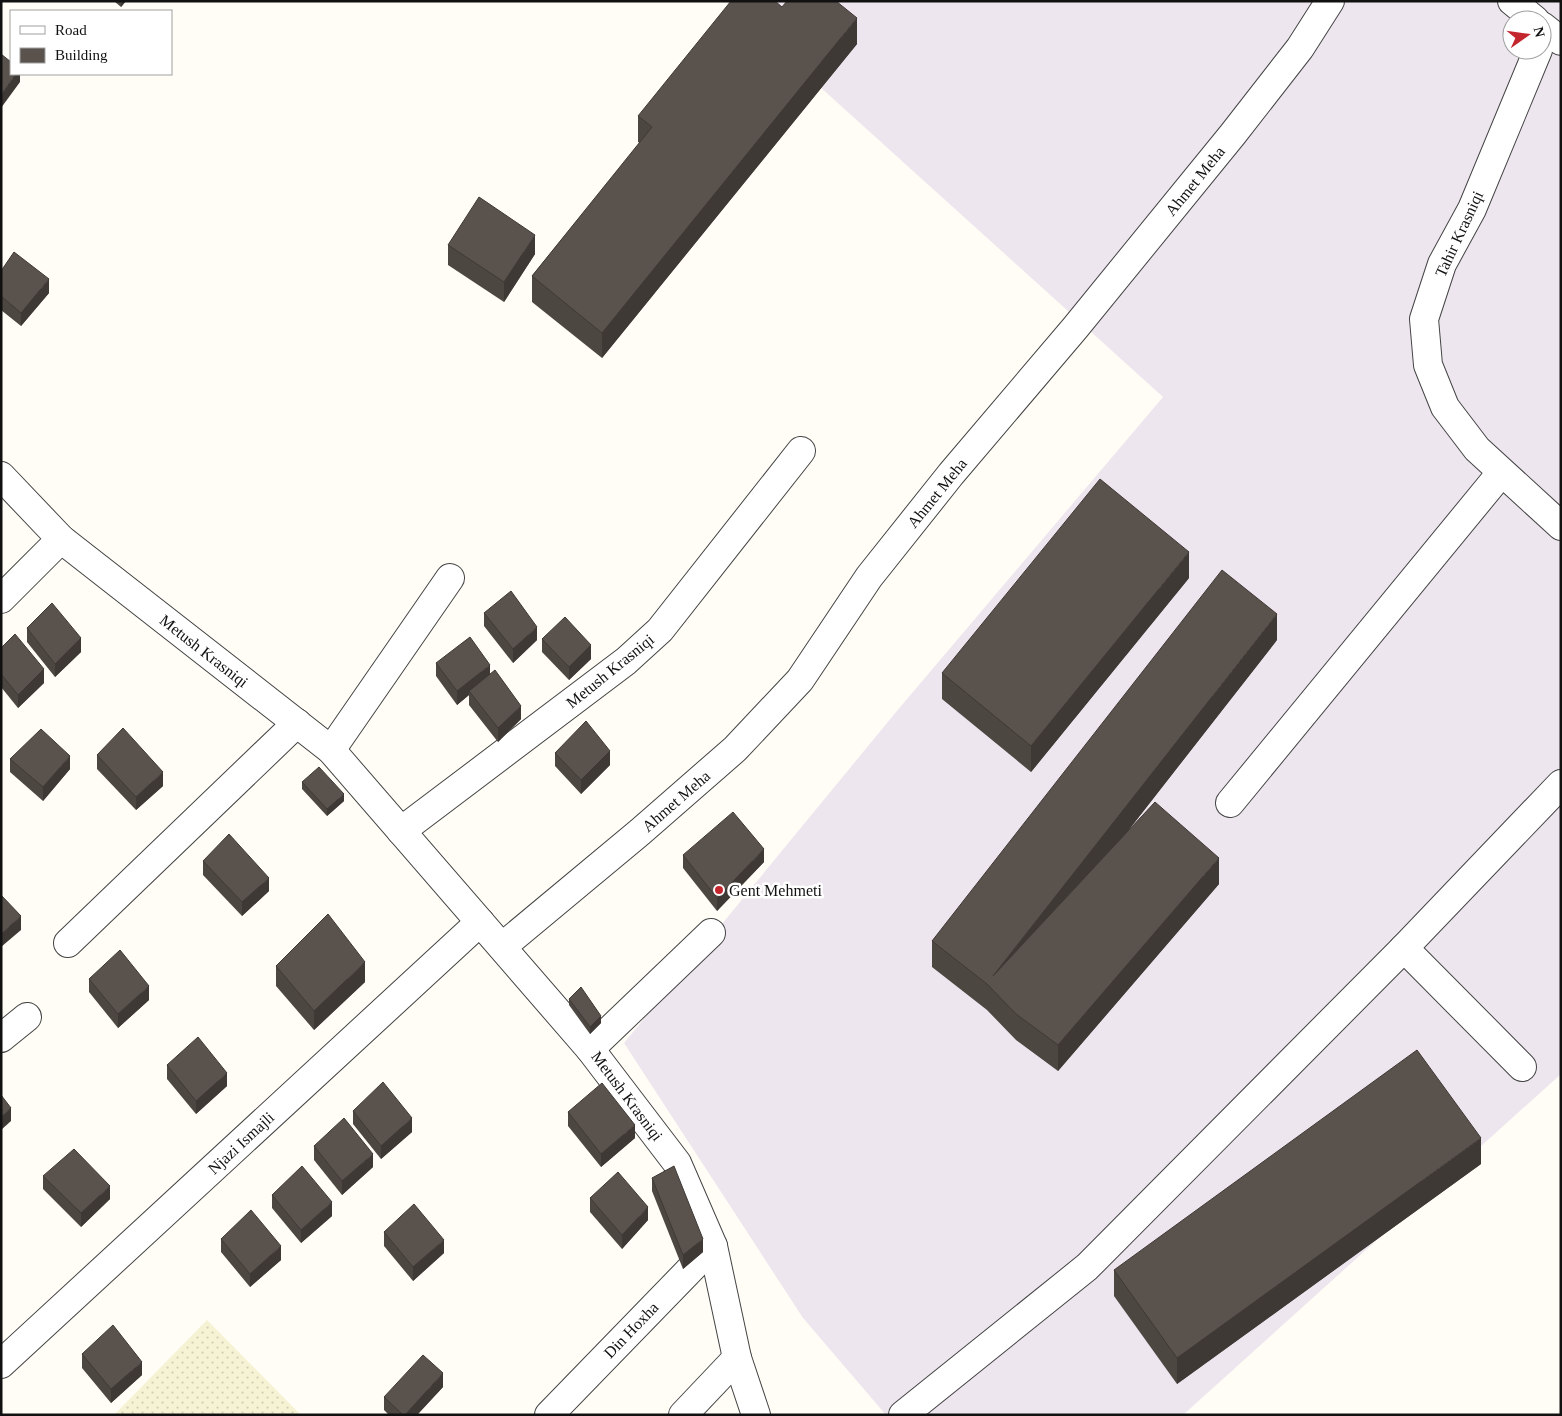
<svg xmlns="http://www.w3.org/2000/svg" width="1562" height="1416" viewBox="0 0 1562 1416" font-family="Georgia,serif">
  <style>
    .industrial { fill: #eee6ef; fill-rule: evenodd }
    .farmland { fill: url(#farmland-dots) }
    .lines { fill: none; stroke-linecap: round; stroke-linejoin: round }
    .minor-casing { stroke: #444; stroke-width: 30 }
    .minor { stroke: #fff; stroke-width: 28 }
    .wall { fill: #4d4742 }
    .shaded-wall { fill: #3f3936 }
    .building { fill: #5a524d; stroke: #3f3936 }
    .poi-dot { fill: #c4262e; stroke: #fff; stroke-width: 2 }
    .labels { text-anchor: middle; dominant-baseline: central; stroke-width: 5; stroke-linejoin: round; paint-order: stroke }
    .street-label { font-size: 16px; fill: #111; stroke: #fff }
    .poi-label { font-size: 16px; fill: #111; stroke: #fff; text-anchor: start }
  </style>
  <defs>
    <pattern id="farmland-dots" width="8" height="8" patternUnits="userSpaceOnUse" patternTransform="scale(1.25)"><rect width="8" height="8" fill="#f6f3d4"/><path d="M2 2h.1M6 6h.1" fill="none" stroke="#d2cfb5" stroke-width="1.8" stroke-linecap="round"/></pattern>
  </defs>
  <rect width="100%" height="100%" fill="#fffdf5"/>
  <!-- industrial -->
  <path class="industrial" d="M 725,1 L 1561,1 L 1561,1074 L 1183,1415 L 886,1415 L 803,1318 L 624,1043 L 896,712 L 1163,397 ZM 1512,20 L 1542,20 L 1542,50 L 1512,50 Z"/>
  <!-- farmland -->
  <path class="farmland" d="M 207,1320 L 301,1415 L 114,1415 Z"/>
  <g class="lines">
    <!-- minor casing -->
    <g class="minor-casing">
      <g id="minor">
        <path d="M 1512,1 L 1535,20"/>
        <path d="M 1542,26 L 1561,41"/>
        <path d="M 1538,50 L 1472,209 L 1442,264 L 1424,319 L 1428,365 L 1445,407 L 1477,449 L 1561,526"/>
        <path d="M 1,476 L 61,539 L 331,750 L 590,1049 L 677,1163 L 713,1246 L 737,1358 L 756,1415"/>
        <path d="M 1,599 L 61,539"/>
        <path d="M 331,750 L 450,578"/>
        <path d="M 1230,803 L 1501,473"/>
        <path d="M 401,831 L 626,661 L 660,630 L 801,451"/>
        <path d="M 68,943 L 297,723"/>
        <path d="M 503,946 L 640,832 L 735,749 L 800,680 L 869,577 L 951,474 L 1075,328 L 1233,134 L 1300,48 L 1330,1"/>
        <path d="M 1404,948 L 1522,1067"/>
        <path d="M 1,1038 L 27,1017"/>
        <path d="M 590,1049 L 711,933"/>
        <path d="M 1,1364 L 480,922"/>
        <path d="M 549,1415 L 713,1246"/>
        <path d="M 683,1415 L 737,1358"/>
        <path d="M 903,1415 L 1087,1267 L 1404,948 L 1561,784"/>
      </g>
    </g>
    <!-- minor -->
    <use href="#minor" class="minor"/>
  </g>
  <!-- wall -->
  <g class="wall">
    <path d="M 114,1 L 126,1 L 121,7 Z"/>
    <path d="M 782,7 L 857,44 L 602,358 L 532,302 L 532,276 L 640,143 L 638,142 L 638,116 Z"/>
    <path d="M 448,245 L 535,254 L 504,302 L 448,265 Z"/>
    <path d="M 1,271 L 49,293 L 21,326 L 1,310 Z"/>
    <path d="M 1189,578 L 1031,772 L 942,699 L 942,673 Z"/>
    <path d="M 484,613 L 537,640 L 513,663 L 484,626 Z"/>
    <path d="M 27,628 L 81,652 L 55,677 L 27,642 Z"/>
    <path d="M 542,639 L 591,659 L 569,680 L 542,652 Z"/>
    <path d="M 1277,640 L 1124,836 L 1219,884 L 1058,1071 L 1016,1040 L 987,1010 L 932,967 L 932,941 Z"/>
    <path d="M 1,648 L 44,683 L 18,708 L 1,687 Z"/>
    <path d="M 436,663 L 490,674 L 521,719 L 498,742 L 469,705 L 469,695 L 457,705 L 436,676 Z"/>
    <path d="M 555,753 L 610,765 L 581,794 L 555,766 Z"/>
    <path d="M 97,755 L 163,786 L 136,810 L 97,769 Z"/>
    <path d="M 10,759 L 70,769 L 43,801 L 10,772 Z"/>
    <path d="M 302,782 L 344,801 L 327,816 L 302,789 Z"/>
    <path d="M 683,855 L 764,862 L 717,911 L 683,868 Z"/>
    <path d="M 203,861 L 269,891 L 242,916 L 203,875 Z"/>
    <path d="M 276,966 L 365,982 L 314,1030 L 276,986 Z"/>
    <path d="M 89,979 L 149,1000 L 118,1028 L 89,992 Z"/>
    <path d="M 569,999 L 601,1023 L 590,1034 L 569,1005 Z"/>
    <path d="M 167,1065 L 227,1086 L 196,1114 L 167,1079 Z"/>
    <path d="M 353,1111 L 412,1132 L 381,1159 L 353,1124 Z"/>
    <path d="M 568,1112 L 635,1138 L 601,1167 L 568,1126 Z"/>
    <path d="M 314,1146 L 373,1167 L 342,1195 L 314,1160 Z"/>
    <path d="M 1481,1164 L 1177,1384 L 1114,1296 L 1114,1270 Z"/>
    <path d="M 43,1176 L 110,1199 L 81,1227 L 43,1189 Z"/>
    <path d="M 652,1178 L 703,1252 L 683,1269 L 652,1191 Z"/>
    <path d="M 272,1195 L 332,1216 L 301,1243 L 272,1208 Z"/>
    <path d="M 590,1198 L 648,1220 L 622,1249 L 590,1212 Z"/>
    <path d="M 384,1232 L 444,1253 L 413,1281 L 384,1246 Z"/>
    <path d="M 221,1239 L 281,1260 L 250,1287 L 221,1252 Z"/>
    <path d="M 82,1354 L 142,1375 L 111,1403 L 82,1368 Z"/>
    <path d="M 443,1387 L 417,1415 L 389,1415 L 384,1410 L 384,1397 Z"/>
  </g>
  <!-- shaded-wall -->
  <g class="shaded-wall">
    <path d="M 121,1 L 126,1 L 121,7 Z"/>
    <path d="M 857,18 L 857,44 L 602,358 L 602,333 Z"/>
    <path d="M 16,74 L 20,74 L 20,82 L 1,108 L 1,95 Z"/>
    <path d="M 535,235 L 535,254 L 504,302 L 504,282 Z"/>
    <path d="M 49,279 L 49,293 L 21,326 L 21,313 Z"/>
    <path d="M 1189,552 L 1189,578 L 1031,772 L 1031,746 Z"/>
    <path d="M 1277,614 L 1277,640 L 999,996 L 993,976 Z"/>
    <path d="M 537,627 L 537,640 L 513,663 L 513,649 Z"/>
    <path d="M 81,638 L 81,652 L 55,677 L 55,664 Z"/>
    <path d="M 591,645 L 591,659 L 569,680 L 569,667 Z"/>
    <path d="M 490,665 L 490,679 L 469,691 L 469,695 L 457,705 L 457,691 Z"/>
    <path d="M 44,669 L 44,683 L 18,708 L 18,695 Z"/>
    <path d="M 521,706 L 521,719 L 498,742 L 498,728 Z"/>
    <path d="M 610,751 L 610,765 L 581,794 L 581,780 Z"/>
    <path d="M 70,756 L 70,769 L 43,801 L 43,787 Z"/>
    <path d="M 163,772 L 163,786 L 136,810 L 136,797 Z"/>
    <path d="M 344,794 L 344,801 L 327,816 L 327,809 Z"/>
    <path d="M 764,849 L 764,862 L 717,911 L 717,898 Z"/>
    <path d="M 1219,858 L 1219,884 L 1058,1071 L 1058,1045 Z"/>
    <path d="M 269,878 L 269,891 L 242,916 L 242,902 Z"/>
    <path d="M 21,916 L 21,930 L 1,947 L 1,934 Z"/>
    <path d="M 365,962 L 365,982 L 314,1030 L 314,1011 Z"/>
    <path d="M 149,986 L 149,1000 L 118,1028 L 118,1014 Z"/>
    <path d="M 601,1016 L 601,1023 L 590,1034 L 590,1027 Z"/>
    <path d="M 227,1073 L 227,1086 L 196,1114 L 196,1101 Z"/>
    <path d="M 11,1108 L 11,1121 L 1,1130 L 1,1117 Z"/>
    <path d="M 412,1118 L 412,1132 L 381,1159 L 381,1146 Z"/>
    <path d="M 635,1125 L 635,1138 L 601,1167 L 601,1154 Z"/>
    <path d="M 1481,1138 L 1481,1164 L 1177,1384 L 1177,1358 Z"/>
    <path d="M 373,1154 L 373,1167 L 342,1195 L 342,1181 Z"/>
    <path d="M 110,1186 L 110,1199 L 81,1227 L 81,1213 Z"/>
    <path d="M 332,1202 L 332,1216 L 301,1243 L 301,1230 Z"/>
    <path d="M 648,1207 L 648,1220 L 622,1249 L 622,1235 Z"/>
    <path d="M 703,1239 L 703,1252 L 683,1269 L 683,1255 Z"/>
    <path d="M 444,1240 L 444,1253 L 413,1281 L 413,1267 Z"/>
    <path d="M 281,1246 L 281,1260 L 250,1287 L 250,1274 Z"/>
    <path d="M 142,1362 L 142,1375 L 111,1403 L 111,1389 Z"/>
    <path d="M 443,1373 L 443,1387 L 417,1415 L 405,1415 Z"/>
  </g>
  <!-- building -->
  <g class="building">
    <path d="M 731,1 L 775,1 L 782,7 L 787,1 L 836,1 L 857,18 L 602,333 L 532,276 L 652,127 L 638,116 Z"/>
    <path d="M 1,54 L 11,62 L 11,74 L 16,74 L 1,95 Z"/>
    <path d="M 479,197 L 535,235 L 504,282 L 448,245 Z"/>
    <path d="M 14,252 L 49,279 L 21,313 L 1,296 L 1,271 Z"/>
    <path d="M 1100,479 L 1189,552 L 1031,746 L 942,673 Z"/>
    <path d="M 1222,570 L 1277,614 L 993,976 L 1155,802 L 1219,858 L 1058,1045 L 1016,1014 L 987,984 L 932,941 Z"/>
    <path d="M 511,591 L 537,627 L 513,649 L 484,613 Z"/>
    <path d="M 52,603 L 81,638 L 55,664 L 27,628 Z"/>
    <path d="M 565,617 L 591,645 L 569,667 L 542,639 Z"/>
    <path d="M 15,634 L 44,669 L 18,695 L 1,674 L 1,648 Z"/>
    <path d="M 470,637 L 490,665 L 457,691 L 436,663 Z"/>
    <path d="M 495,670 L 521,706 L 498,728 L 469,691 Z"/>
    <path d="M 586,721 L 610,751 L 581,780 L 555,753 Z"/>
    <path d="M 123,728 L 163,772 L 136,797 L 97,755 Z"/>
    <path d="M 41,729 L 70,756 L 43,787 L 10,759 Z"/>
    <path d="M 319,767 L 344,794 L 327,809 L 302,782 Z"/>
    <path d="M 733,812 L 764,849 L 717,898 L 683,855 Z"/>
    <path d="M 229,834 L 269,878 L 242,902 L 203,861 Z"/>
    <path d="M 1,895 L 21,916 L 1,934 Z"/>
    <path d="M 328,914 L 365,962 L 314,1011 L 276,966 Z"/>
    <path d="M 120,950 L 149,986 L 118,1014 L 89,979 Z"/>
    <path d="M 581,987 L 601,1016 L 590,1027 L 569,999 Z"/>
    <path d="M 198,1037 L 227,1073 L 196,1101 L 167,1065 Z"/>
    <path d="M 1417,1050 L 1481,1138 L 1177,1358 L 1114,1270 Z"/>
    <path d="M 383,1082 L 412,1118 L 381,1146 L 353,1111 Z"/>
    <path d="M 602,1083 L 635,1125 L 601,1154 L 568,1112 Z"/>
    <path d="M 1,1095 L 11,1108 L 1,1117 Z"/>
    <path d="M 344,1118 L 373,1154 L 342,1181 L 314,1146 Z"/>
    <path d="M 74,1149 L 110,1186 L 81,1213 L 43,1176 Z"/>
    <path d="M 302,1166 L 332,1202 L 301,1230 L 272,1195 Z"/>
    <path d="M 674,1166 L 703,1239 L 683,1255 L 652,1178 Z"/>
    <path d="M 618,1172 L 648,1207 L 622,1235 L 590,1198 Z"/>
    <path d="M 414,1204 L 444,1240 L 413,1267 L 384,1232 Z"/>
    <path d="M 251,1210 L 281,1246 L 250,1274 L 221,1239 Z"/>
    <path d="M 113,1325 L 142,1362 L 111,1389 L 82,1354 Z"/>
    <path d="M 423,1355 L 443,1373 L 405,1415 L 403,1415 L 384,1397 Z"/>
  </g>
  <!-- markers -->
  <circle class="poi-dot" cx="719" cy="890" r="5"/>
  <g class="labels">
    <!-- street labels -->
    <g class="street-label">
      <text transform="translate(1195 181) rotate(-51)">Ahmet Meha</text>
      <text transform="translate(1459 234) rotate(-65)">Tahir Krasniqi</text>
      <text transform="translate(937 493) rotate(-51)">Ahmet Meha</text>
      <text transform="translate(204 651) rotate(38)">Metush Krasniqi</text>
      <text transform="translate(610 671) rotate(-39)">Metush Krasniqi</text>
      <text transform="translate(676 801) rotate(-41)">Ahmet Meha</text>
      <text transform="translate(627 1096) rotate(53)">Metush Krasniqi</text>
      <text transform="translate(241 1143) rotate(-43)">Njazi Ismajli</text>
      <text transform="translate(631 1330) rotate(-46)">Din Hoxha</text>
    </g>
    <!-- poi labels -->
    <g class="poi-label">
      <text x="729" y="890">Gent Mehmeti</text>
    </g>
  </g>
  <!-- border -->
  <rect width="1562" height="1416" fill="none" stroke="#111111" stroke-width="5"/>
  <!-- legend -->
  <rect x="10" y="10" width="162" height="65" fill="#ffffff" stroke="#a0a0a0"/>
  <rect x="20" y="26" width="25" height="8" fill="#ffffff" stroke="#a0a0a0"/>
  <text x="55" y="35" font-size="15" fill="#111111">Road</text>
  <rect x="20" y="48" width="25" height="15" fill="#5a524d" stroke="#a0a0a0"/>
  <text x="55" y="60" font-size="15" fill="#111111">Building</text>
  <!-- north arrow -->
  <g transform="translate(1527 35) rotate(76)"><circle r="24" fill="#ffffff" stroke="#a0a0a0"/>
  <path d="M0-4L9 19L0 12L-9 19Z" fill="#c4262e"/>
  <text y="-8" font-size="14" font-weight="bold" text-anchor="middle" fill="#111111">N</text>
  </g>
</svg>
